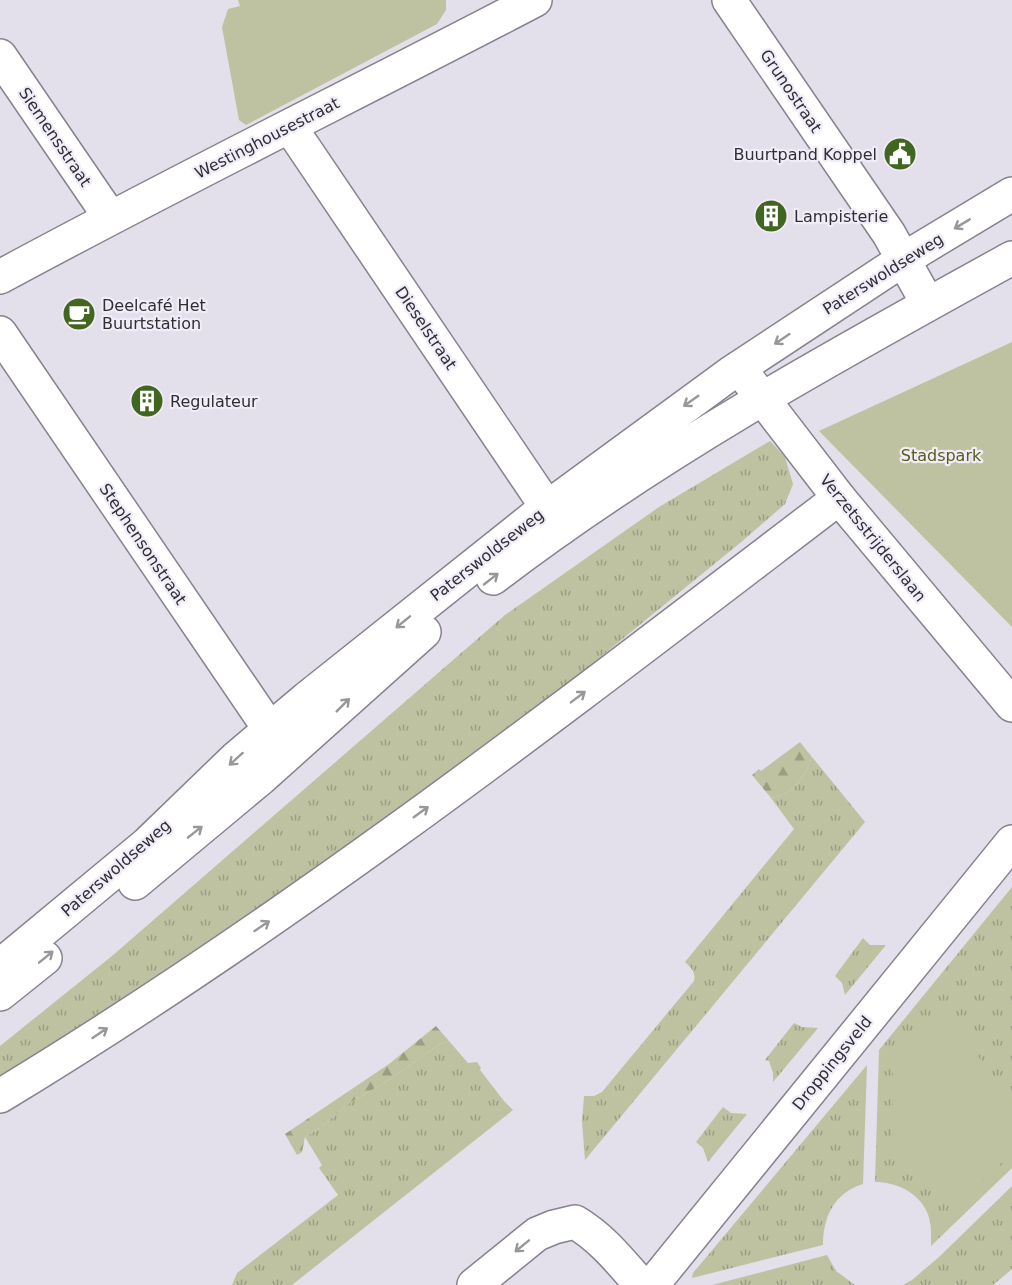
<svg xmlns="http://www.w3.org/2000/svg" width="1012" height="1285" viewBox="0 0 1012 1285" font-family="'DejaVu Sans',sans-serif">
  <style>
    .grass { fill: url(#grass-tufts) }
    .forest { fill: url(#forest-firs) }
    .park { fill: #bec2a0 }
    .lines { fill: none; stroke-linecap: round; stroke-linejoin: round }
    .minor-casing { stroke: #87838e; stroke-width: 36 }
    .major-casing { stroke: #87838e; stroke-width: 36 }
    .minor { stroke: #fff; stroke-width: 33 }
    .major { stroke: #fff; stroke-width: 33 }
    .oneway { stroke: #98979a }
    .labels { text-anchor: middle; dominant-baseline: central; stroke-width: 4.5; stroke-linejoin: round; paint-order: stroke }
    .street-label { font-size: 16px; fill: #312f34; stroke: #f0ecf8 }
    .poi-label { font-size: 16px; fill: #312f34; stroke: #f0ecf8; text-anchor: start }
    .park-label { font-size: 16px; fill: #585c1a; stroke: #f0ecf8 }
  </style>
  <defs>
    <pattern id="grass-tufts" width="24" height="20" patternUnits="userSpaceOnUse" patternTransform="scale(1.5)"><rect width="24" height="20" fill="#bec2a0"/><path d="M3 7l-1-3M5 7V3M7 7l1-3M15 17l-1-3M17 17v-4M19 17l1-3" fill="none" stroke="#9b9e83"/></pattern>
    <pattern id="forest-firs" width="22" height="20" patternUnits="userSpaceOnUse" patternTransform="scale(1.5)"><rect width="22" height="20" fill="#bec2a0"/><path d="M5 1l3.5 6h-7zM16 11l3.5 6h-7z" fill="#9b9e83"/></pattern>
  </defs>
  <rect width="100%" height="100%" fill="#e3dfeb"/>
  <!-- grass -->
  <g class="grass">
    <path d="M 770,441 L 785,457 L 793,484 L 785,504 L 740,543 L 490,747 L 0,1088 L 0,1046 L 112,956 L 505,615 L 659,507 Z"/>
    <path d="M 812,757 L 865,822 L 585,1160 L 582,1121 L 584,1096 L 594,1096 L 602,1092 L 694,981 C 696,972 691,968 685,962 L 794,829 L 771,798 C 794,794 804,778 812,757 Z"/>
    <path d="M 1012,887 L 1012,1168 L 931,1246 C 931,1234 932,1223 927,1212 C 918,1192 896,1182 875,1182 L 879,1050 Z"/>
    <path d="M 863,938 L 870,945 L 886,945 L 845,995 L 842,983 L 835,976 Z"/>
    <path d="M 794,1023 L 802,1027 L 818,1028 L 773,1082 L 773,1073 L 769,1061 L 765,1060 Z"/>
    <path d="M 449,1041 L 468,1063 L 477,1062 L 481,1068 L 480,1070 L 504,1101 L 513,1110 L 292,1285 L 232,1285 L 237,1273 L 338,1195 L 319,1168 L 322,1165 L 305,1137 L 324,1125 L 346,1105 L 389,1080 L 440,1044 Z"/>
    <path d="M 867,1065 L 863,1184 C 834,1193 823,1217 823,1245 L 692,1278 L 693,1273 Z"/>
    <path d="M 723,1107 L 731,1113 L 747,1114 L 708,1162 L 703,1148 L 696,1142 Z"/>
    <path d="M 1012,1186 L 1012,1269 L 993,1285 L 903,1285 L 912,1280 L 939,1257 Z"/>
    <path d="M 827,1255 L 836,1271 L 855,1285 L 712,1285 Z"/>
  </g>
  <!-- forest -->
  <g class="forest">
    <path d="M 800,742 L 812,757 C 804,778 794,794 771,798 L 752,775 L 759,769 L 761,771 Z"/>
    <path d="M 436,1026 L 449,1041 L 440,1044 L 389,1080 L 346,1105 L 324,1125 L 305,1137 L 302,1152 L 297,1155 L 285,1134 L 389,1064 Z"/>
  </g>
  <!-- park -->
  <g class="park">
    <path d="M 238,0 L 446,0 L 446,10 L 437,24 L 246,125 L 239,120 L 222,27 L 228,9 L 240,6 Z"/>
    <path d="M 1012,342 L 1012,627 L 819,431 Z"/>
    <path d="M 948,1015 L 1004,1092 L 1012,1107 L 1012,1153 L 956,1206 L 892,1138 L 893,1052 L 936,1017 Z"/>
  </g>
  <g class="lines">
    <!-- minor casing -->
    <g class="minor-casing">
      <g id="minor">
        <path d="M 729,0 L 889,234 L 928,304"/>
        <path d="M 0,56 L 110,217"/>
        <path d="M 290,127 L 561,528"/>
        <path d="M 0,277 C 177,181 357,93 535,0"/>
        <path d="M 0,333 L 286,753"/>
        <path d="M 739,368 L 839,498 L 1012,705"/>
        <path d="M 0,1096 C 294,918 566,706 839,498"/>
        <path d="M 474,1285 L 537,1234 L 554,1227 L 575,1222 C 602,1238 620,1261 641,1285"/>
        <path d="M 652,1285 L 1012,842"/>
      </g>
    </g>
    <!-- major casing -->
    <g class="major-casing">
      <g id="major">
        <path d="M 493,578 C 655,454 834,356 1012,258"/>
        <path d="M 135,883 L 261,778 L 424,632"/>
        <path d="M 0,966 L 147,844 L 236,758 L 306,699 L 537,515 L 731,373 L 904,259 L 1012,194"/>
        <path d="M 0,994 L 45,958"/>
      </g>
    </g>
    <!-- minor -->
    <use href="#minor" class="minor"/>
    <!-- major -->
    <use href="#major" class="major"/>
  </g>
  <!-- one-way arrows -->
  <defs><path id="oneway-shaft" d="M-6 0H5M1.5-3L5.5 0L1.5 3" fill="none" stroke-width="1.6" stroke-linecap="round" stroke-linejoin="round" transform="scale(1.5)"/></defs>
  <g class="oneway">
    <use href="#oneway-shaft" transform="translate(962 224) rotate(149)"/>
    <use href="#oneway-shaft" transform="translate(782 339) rotate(146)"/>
    <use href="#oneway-shaft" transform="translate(691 401) rotate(145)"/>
    <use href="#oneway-shaft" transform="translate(491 579) rotate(-38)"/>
    <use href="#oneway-shaft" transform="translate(403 622) rotate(141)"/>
    <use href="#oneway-shaft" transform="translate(578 697) rotate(-37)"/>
    <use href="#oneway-shaft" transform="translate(343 705) rotate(-45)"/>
    <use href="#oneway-shaft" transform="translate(236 759) rotate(138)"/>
    <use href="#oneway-shaft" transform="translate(421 812) rotate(-36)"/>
    <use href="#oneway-shaft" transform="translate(195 832) rotate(-38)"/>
    <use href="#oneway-shaft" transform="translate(262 926) rotate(-34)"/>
    <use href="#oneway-shaft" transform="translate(46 957) rotate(-39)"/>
    <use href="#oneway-shaft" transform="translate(100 1033) rotate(-34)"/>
    <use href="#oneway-shaft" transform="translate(522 1246) rotate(141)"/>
  </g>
  <!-- icons -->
  <defs>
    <g id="civic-disc" transform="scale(1.725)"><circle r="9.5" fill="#406620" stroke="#f0ecf8"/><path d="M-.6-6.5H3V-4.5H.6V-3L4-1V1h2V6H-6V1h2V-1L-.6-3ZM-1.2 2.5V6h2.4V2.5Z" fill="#fff"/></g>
    <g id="building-disc" transform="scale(1.725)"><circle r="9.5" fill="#406620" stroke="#f0ecf8"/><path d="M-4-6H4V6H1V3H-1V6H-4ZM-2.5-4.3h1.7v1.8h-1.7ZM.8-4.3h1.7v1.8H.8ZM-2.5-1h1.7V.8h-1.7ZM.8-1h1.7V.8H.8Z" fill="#fff"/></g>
    <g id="cafe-disc" transform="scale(1.725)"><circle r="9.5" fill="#406620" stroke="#f0ecf8"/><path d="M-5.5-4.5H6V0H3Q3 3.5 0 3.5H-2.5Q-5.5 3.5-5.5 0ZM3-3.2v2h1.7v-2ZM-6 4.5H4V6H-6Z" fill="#fff"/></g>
  </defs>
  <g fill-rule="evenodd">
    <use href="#civic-disc" x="900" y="154"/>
    <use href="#building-disc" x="771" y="216"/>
    <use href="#cafe-disc" x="79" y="314"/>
    <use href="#building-disc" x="147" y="401"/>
  </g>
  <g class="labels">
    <!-- street labels -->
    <g class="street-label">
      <text transform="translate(791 91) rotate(56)">Grunostraat</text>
      <text transform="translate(55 137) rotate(56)">Siemensstraat</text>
      <text transform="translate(267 138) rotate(-27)">Westinghousestraat</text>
      <text transform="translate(883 274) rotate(-32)">Paterswoldseweg</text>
      <text transform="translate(426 328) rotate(56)">Dieselstraat</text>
      <text transform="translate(873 538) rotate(51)">Verzetsstrijderslaan</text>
      <text transform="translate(143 544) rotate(56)">Stephensonstraat</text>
      <text transform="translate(487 555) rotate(-38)">Paterswoldseweg</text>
      <text transform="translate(116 868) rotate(-41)">Paterswoldseweg</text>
      <text transform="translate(832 1063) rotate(-51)">Droppingsveld</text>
    </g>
    <!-- poi labels -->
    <g class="poi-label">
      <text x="877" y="154" text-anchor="end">Buurtpand Koppel</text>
      <text x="794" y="216">Lampisterie</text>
      <text x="102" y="305">Deelcafé Het<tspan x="102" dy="18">Buurtstation</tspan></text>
      <text x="170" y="401">Regulateur</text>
    </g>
    <!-- park labels -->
    <g class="park-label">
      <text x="941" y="455">Stadspark</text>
    </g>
  </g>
</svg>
